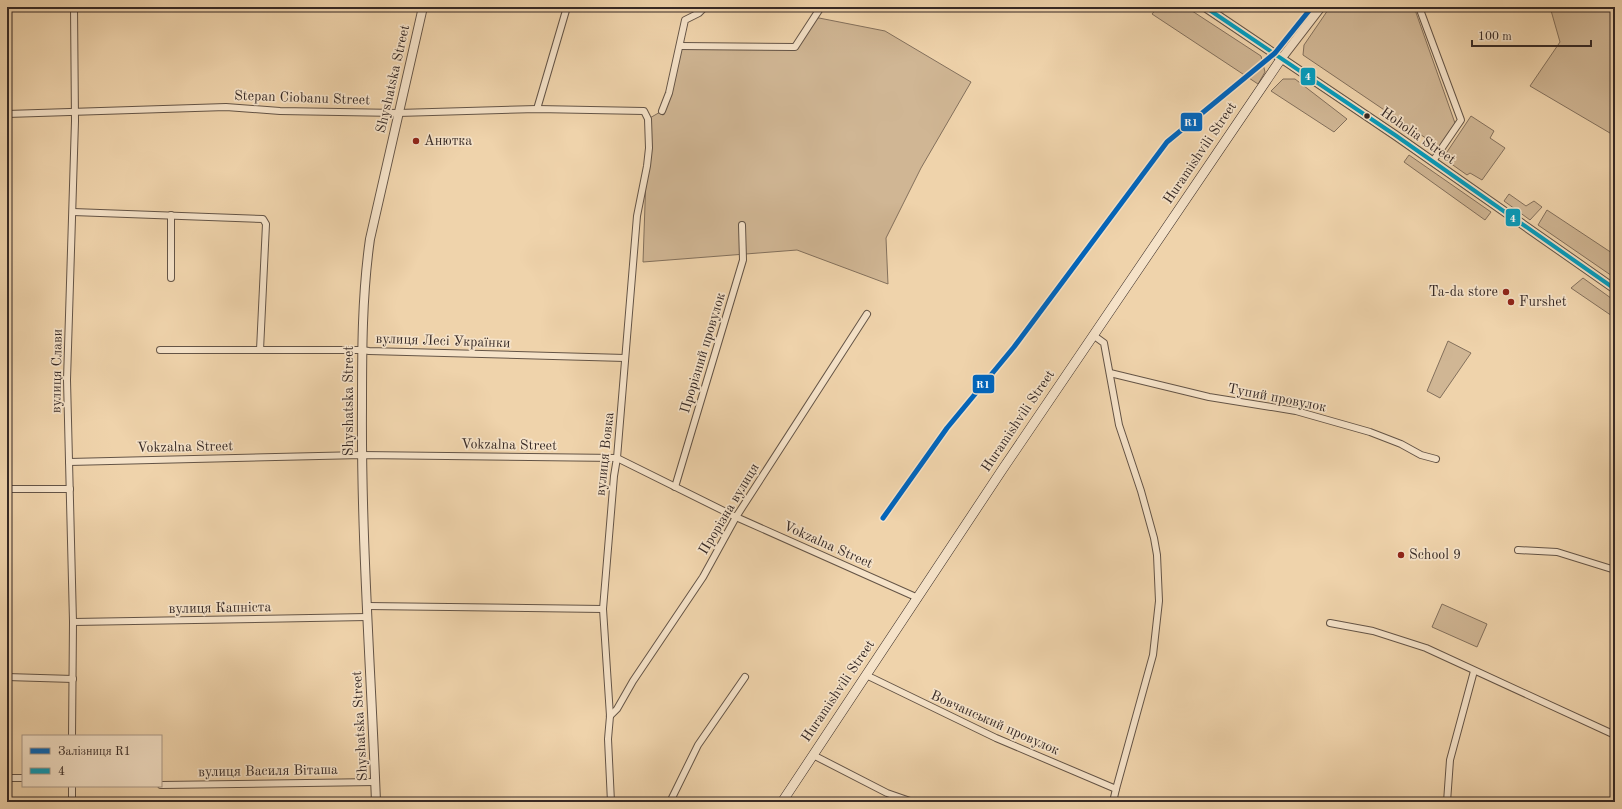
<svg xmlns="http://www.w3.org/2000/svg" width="1622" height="809" viewBox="0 0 1622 809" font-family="'Old Standard TT',serif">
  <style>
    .green { fill: #d0b694; stroke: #83705c }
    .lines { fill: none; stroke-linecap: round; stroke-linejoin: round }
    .minor-casing { stroke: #645446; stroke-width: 8 }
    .tertiary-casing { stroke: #645446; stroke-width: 10 }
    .secondary-casing { stroke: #362925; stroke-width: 10 }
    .minor { stroke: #f5e2c8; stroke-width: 6 }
    .tertiary { stroke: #f5e2c8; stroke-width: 8 }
    .secondary { stroke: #f5e2c8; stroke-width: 9 }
    .bus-1-casing { stroke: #f5e2c8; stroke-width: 7 }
    .bus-1 { stroke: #059cbd; stroke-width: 4 }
    .rail-1-casing { stroke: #f5e2c8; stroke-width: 8 }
    .rail-1 { stroke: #0065bd; stroke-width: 5 }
    .bus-dot { fill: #362925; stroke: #f5e2c8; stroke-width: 1.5 }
    .poi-dot { fill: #8f2418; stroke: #f5e2c8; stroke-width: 1.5 }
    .labels { text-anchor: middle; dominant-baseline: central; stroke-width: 3.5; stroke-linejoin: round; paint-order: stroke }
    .street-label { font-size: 14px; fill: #362925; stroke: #f5e2c8 }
    .poi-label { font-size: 14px; fill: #362925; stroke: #f5e2c8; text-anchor: start }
    .line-badge { stroke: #f5e2c8; stroke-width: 1.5 }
    .badge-label { font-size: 11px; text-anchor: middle; font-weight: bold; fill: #fff }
  </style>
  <rect width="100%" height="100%" fill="#efd3ab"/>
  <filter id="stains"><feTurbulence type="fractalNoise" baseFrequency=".005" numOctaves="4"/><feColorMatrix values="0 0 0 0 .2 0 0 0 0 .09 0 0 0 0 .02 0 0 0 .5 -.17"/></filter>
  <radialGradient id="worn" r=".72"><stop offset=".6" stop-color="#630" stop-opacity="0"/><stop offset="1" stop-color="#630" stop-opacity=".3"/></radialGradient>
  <!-- green -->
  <g class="green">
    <path d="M 1158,7 L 1186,7 L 1261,56 L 1265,72 L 1258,84 L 1152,14 Z"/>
    <path d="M 1330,7 L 1414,7 L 1456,126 L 1439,147 L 1303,55 L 1304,45 Z"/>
    <path d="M 1550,7 L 1615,7 L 1615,136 L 1530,86 L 1560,42 Z"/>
    <path d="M 814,17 L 885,31 L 971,82 L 921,168 L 886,238 L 888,284 L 797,250 L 643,262 L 648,119 L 662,111 L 680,46 L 795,47 Z"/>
    <path d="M 1283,79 L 1295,79 L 1347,119 L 1334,132 L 1271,91 Z"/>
    <path d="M 1471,116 L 1494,131 L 1490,138 L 1505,148 L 1482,180 L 1470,173 L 1467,175 L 1443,158 Z"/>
    <path d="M 1409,155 L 1491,212 L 1485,220 L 1404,162 Z"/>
    <path d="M 1509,194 L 1526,206 L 1534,201 L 1542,207 L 1530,220 L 1504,201 Z"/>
    <path d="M 1547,210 L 1615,255 L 1615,278 L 1538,225 Z"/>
    <path d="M 1583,278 L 1615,301 L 1615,318 L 1571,288 Z"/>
    <path d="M 1448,341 L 1471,353 L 1440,398 L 1427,391 Z"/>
    <path d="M 1442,604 L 1487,624 L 1477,647 L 1432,627 Z"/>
  </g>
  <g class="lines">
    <!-- minor casing -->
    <g class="minor-casing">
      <g id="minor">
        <path d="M 1419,7 L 1461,120 L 1433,161"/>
        <path d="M 680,46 L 795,47 L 821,7"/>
        <path d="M 537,109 L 567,7"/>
        <path d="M 662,111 L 669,93 L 685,20 L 699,13 L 705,7"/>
        <path d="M 7,114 L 226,107 L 280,111 L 398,113 L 537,109 L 644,111 L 648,119 L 649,148 L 647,166 L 637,216 L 617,458 L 614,476 L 603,609 L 610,716 L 608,739 L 611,802"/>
        <path d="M 73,212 L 263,219 L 266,224 L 260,350"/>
        <path d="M 171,215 L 171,278"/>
        <path d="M 1093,335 L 1104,343 L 1119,425 L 1141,491 L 1154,538 L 1157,555 L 1159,601 L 1153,655 L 1116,789 L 1113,802"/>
        <path d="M 160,350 L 362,350 L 369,351 L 625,358"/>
        <path d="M 1110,373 L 1209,397 L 1296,411 L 1370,432 L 1401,444 L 1421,455 L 1436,459"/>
        <path d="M 69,462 L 362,455 L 617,458 L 736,517 L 918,598"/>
        <path d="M 675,487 L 743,260 L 742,225"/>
        <path d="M 7,489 L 70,489"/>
        <path d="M 1518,550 L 1557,552 L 1615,570"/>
        <path d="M 367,606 L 603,609"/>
        <path d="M 73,622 L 367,617"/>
        <path d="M 1330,623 L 1373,631 L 1426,648 L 1615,735"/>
        <path d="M 866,675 L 996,738 L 1116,789"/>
        <path d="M 7,677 L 73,679"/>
        <path d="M 610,716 L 617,709 L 633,681 L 703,577 L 736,517 L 867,314"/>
        <path d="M 72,736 L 73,622 L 67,380 L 75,121 L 74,7"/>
        <path d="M 813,755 L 887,793 L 913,802"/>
        <path d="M 7,778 L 23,778"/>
        <path d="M 161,785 L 376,782"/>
        <path d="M 72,786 L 72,802"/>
        <path d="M 670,802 L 698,745 L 745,677"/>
        <path d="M 1447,802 L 1450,760 L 1474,671"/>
      </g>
    </g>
    <!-- tertiary casing -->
    <g class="tertiary-casing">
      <g id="tertiary">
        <path d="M 1205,7 L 1395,135 L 1615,289"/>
        <path d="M 1281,59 L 1321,7"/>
        <path d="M 376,802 C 371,670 361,539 362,407 C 362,351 362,295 370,239 L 423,7"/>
      </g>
    </g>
    <!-- secondary casing -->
    <g class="secondary-casing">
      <path id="secondary" d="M 782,802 L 1002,470 L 1281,59"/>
    </g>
    <!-- minor -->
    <use href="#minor" class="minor"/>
    <!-- tertiary -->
    <use href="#tertiary" class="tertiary"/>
    <!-- secondary -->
    <use href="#secondary" class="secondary"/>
    <!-- bus-1 casing -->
    <g class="bus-1-casing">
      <path id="bus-1" d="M 1205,7 L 1395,135 L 1615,289"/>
    </g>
    <!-- bus-1 -->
    <use href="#bus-1" class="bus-1"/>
    <!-- rail-1 casing -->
    <g class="rail-1-casing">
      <path id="rail-1" d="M 883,518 L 947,428 L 1014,347 L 1167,142 L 1275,53 L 1312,7"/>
    </g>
    <!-- rail-1 -->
    <use href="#rail-1" class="rail-1"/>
  </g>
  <!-- markers -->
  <circle class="bus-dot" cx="1367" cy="116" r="3.5"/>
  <g class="poi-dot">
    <circle cx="416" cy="141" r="4"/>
    <circle cx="1506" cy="292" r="4"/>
    <circle cx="1511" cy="302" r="4"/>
    <circle cx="1401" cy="555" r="4"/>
  </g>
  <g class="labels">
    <!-- street labels -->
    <g class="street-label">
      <text transform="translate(393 79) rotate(-77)">Shyshatska Street</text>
      <text transform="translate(302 98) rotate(2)">Stepan Ciobanu Street</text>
      <text transform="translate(1418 136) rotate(35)">Hoholia Street</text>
      <text transform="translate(1200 153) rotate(-56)">Huramishvili Street</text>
      <text transform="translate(443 341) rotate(2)">вулиця Лесі Українки</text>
      <text transform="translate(703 353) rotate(-73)">Прорізний провулок</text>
      <text transform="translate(57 371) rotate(-89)">вулиця Слави</text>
      <text transform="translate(1277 398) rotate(11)">Тупий провулок</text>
      <text transform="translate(349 401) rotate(-90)">Shyshatska Street</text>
      <text transform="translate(1018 421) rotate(-56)">Huramishvili Street</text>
      <text transform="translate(509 445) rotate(1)">Vokzalna Street</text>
      <text transform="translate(185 447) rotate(-1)">Vokzalna Street</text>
      <text transform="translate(605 454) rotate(-84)">вулиця Вовка</text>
      <text transform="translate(729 509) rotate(-59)">Прорізна вулиця</text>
      <text transform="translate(828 545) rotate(24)">Vokzalna Street</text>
      <text transform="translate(220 608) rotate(-1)">вулиця Капніста</text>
      <text transform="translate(838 691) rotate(-56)">Huramishvili Street</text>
      <text transform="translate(995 723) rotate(24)">Вовчанський провулок</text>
      <text transform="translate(360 726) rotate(-93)">Shyshatska Street</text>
      <text transform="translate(268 771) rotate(-1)">вулиця Василя Віташа</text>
    </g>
    <!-- poi labels -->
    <g class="poi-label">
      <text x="424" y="141">Анютка</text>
      <text x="1498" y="292" text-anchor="end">Ta-da store</text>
      <text x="1519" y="302">Furshet</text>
      <text x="1409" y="555">School 9</text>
    </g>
  </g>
  <g class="line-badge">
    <rect x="1300" y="67" width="16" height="19" rx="4" fill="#059cbd"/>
    <rect x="1180" y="112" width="23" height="20" rx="4" fill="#0065bd"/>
    <rect x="1505" y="208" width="16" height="19" rx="4" fill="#059cbd"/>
    <rect x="972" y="374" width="23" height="20" rx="4" fill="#0065bd"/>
  </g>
  <g class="badge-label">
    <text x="1308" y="80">4</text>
    <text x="1191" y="126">R1</text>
    <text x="1513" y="222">4</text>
    <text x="983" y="388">R1</text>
  </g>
  <!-- margin -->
  <rect width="1622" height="809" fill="none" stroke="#efd3ab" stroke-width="24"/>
  <rect x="8" y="8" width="1606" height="793" fill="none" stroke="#362925" stroke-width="2"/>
  <rect x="12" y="12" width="1598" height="785" fill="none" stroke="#362925"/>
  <!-- legend -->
  <rect x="22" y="735" width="140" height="52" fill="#f5e2c8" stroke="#a99887"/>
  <rect x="30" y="748" width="20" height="6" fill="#0065bd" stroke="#a99887"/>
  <text x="58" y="755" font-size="12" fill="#362925">Залізниця R1</text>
  <rect x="30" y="768" width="20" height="6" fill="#059cbd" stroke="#a99887"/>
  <text x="58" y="775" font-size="12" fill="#362925">4</text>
  <!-- scale -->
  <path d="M1472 40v6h119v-6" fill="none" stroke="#362925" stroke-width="2"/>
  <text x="1478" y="40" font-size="12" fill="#362925" stroke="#f5e2c8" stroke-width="3" paint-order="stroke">100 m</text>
  <rect width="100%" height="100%" filter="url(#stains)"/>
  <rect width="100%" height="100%" fill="url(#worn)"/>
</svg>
